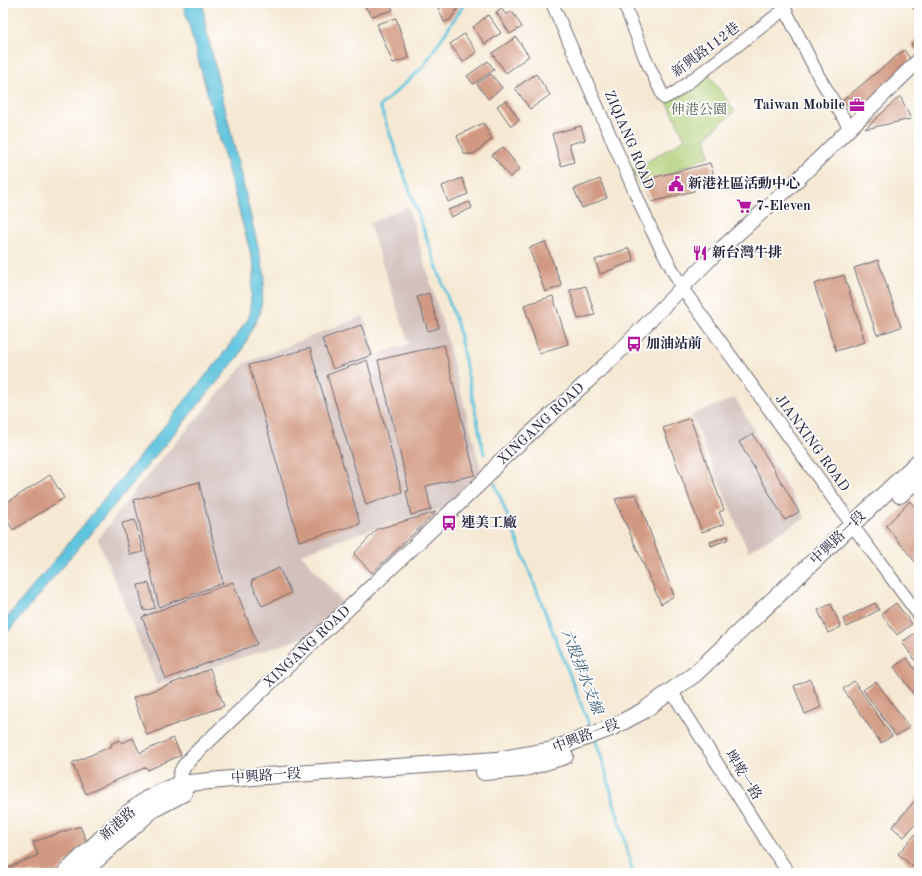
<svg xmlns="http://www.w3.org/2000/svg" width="922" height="876" viewBox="0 0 922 876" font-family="'Old Standard TT','Noto Serif TC',serif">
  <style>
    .industrial { fill: #d1c0bc }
    .green { fill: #adcd75; stroke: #687858 }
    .water { fill: #5fc4dd; stroke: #40738c }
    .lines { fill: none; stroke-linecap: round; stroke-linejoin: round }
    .stream { stroke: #5fc4dd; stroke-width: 3 }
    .building { fill: #d19981 }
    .minor-casing { stroke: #6c6871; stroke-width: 14 }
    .tertiary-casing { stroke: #6c6871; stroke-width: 16 }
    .secondary-casing { stroke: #6c6871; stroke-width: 18 }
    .minor { stroke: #fff; stroke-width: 12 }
    .tertiary { stroke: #fff; stroke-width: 14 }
    .secondary { stroke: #fff; stroke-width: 16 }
    .labels { text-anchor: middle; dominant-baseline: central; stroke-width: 3.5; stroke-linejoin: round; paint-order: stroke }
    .street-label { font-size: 14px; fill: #22223b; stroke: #fff }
    .poi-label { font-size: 14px; font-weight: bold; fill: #22223b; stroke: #fff; text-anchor: start }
    .park-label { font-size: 14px; fill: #535e4f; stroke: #fff }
    .water-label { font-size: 15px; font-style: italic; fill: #375b74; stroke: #fff }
  </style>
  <rect width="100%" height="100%" fill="#fff"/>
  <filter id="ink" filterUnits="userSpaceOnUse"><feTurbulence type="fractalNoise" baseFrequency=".025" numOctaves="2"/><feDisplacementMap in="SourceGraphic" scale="8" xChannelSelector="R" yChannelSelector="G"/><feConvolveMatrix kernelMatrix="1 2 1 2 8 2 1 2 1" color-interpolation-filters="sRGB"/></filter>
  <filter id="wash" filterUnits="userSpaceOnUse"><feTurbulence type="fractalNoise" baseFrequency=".012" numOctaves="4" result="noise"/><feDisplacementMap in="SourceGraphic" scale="16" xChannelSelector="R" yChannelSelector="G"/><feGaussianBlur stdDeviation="0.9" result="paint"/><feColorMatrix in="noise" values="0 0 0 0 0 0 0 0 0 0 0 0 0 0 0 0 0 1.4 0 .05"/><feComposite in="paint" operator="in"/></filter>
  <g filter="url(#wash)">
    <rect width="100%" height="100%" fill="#f6e9d4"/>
    <!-- industrial -->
    <g class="industrial">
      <path d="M 408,206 L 445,332 L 482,473 L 441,509 L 372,529 L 301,554 L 343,603 L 306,637 L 157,685 L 98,539 L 140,484 L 245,363 L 363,316 L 376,355 L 409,344 L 369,223 Z"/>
      <path d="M 735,398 L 805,518 L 748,551 L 691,415 Z"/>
    </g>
    <!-- green -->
    <path class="green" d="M 708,74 L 735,111 L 706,137 L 709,156 L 641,187 L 631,171 L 685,139 L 667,102 Z"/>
    <!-- water -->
    <path class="water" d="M 183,3 L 203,3 L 205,24 L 265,276 L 260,313 L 239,356 L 3,638 L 3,623 L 220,358 L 249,318 L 254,266 Z"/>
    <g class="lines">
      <!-- stream -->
      <g class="stream">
        <path d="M 465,3 L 422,68 L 380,106 L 458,327 L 484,454"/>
        <path d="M 495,484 L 591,729"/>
        <path d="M 595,738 L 605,769 L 633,873"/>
      </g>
    </g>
    <g id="blocks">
      <!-- building -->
      <g class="building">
        <path d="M 362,3 L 390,3 L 393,10 L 372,16 Z"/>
        <path d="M 442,3 L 458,3 L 459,7 L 450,20 L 444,22 L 437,5 Z"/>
        <path d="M 915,3 L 919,3 L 919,15 L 911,6 Z"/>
        <path d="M 501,8 L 506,15 L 512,11 L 522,27 L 510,34 L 496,12 Z"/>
        <path d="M 488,15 L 501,33 L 485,44 L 473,27 Z"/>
        <path d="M 396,18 L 409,58 L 393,63 L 377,24 Z"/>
        <path d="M 464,34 L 477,52 L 463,62 L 450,44 Z"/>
        <path d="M 516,37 L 529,56 L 506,73 L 492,53 Z"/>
        <path d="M 919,37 L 919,51 L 916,50 L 911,45 Z"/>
        <path d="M 904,50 L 909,57 L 909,63 L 860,110 L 855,110 L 846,105 L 843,100 Z"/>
        <path d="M 488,61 L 494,70 L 473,84 L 467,76 Z"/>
        <path d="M 491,74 L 502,88 L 488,99 L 477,84 Z"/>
        <path d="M 536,74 L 550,95 L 530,109 L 515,88 Z"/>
        <path d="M 900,96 L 911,119 L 865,129 Z"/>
        <path d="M 506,100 L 519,120 L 511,126 L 497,106 Z"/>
        <path d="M 483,123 L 492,139 L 474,154 L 464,154 L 457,136 Z"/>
        <path d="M 581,126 L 585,140 L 569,144 L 574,162 L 561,166 L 552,134 Z"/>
        <path d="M 503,147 L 520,169 L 510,177 L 492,155 Z"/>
        <path d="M 710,163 L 715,181 L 693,188 L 694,191 L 652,202 L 644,180 Z"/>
        <path d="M 462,178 L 468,194 L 448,202 L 442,186 Z"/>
        <path d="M 600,179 L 607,198 L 582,208 L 574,189 Z"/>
        <path d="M 470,202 L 472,208 L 451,217 L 448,210 Z"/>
        <path d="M 545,242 L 562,286 L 545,292 L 529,248 Z"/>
        <path d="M 629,248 L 634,261 L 600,274 L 595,260 Z"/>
        <path d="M 878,260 L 901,327 L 877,335 L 854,268 Z"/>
        <path d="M 844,275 L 865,342 L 836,351 L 814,284 Z"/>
        <path d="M 586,286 L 595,315 L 578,319 L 570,290 Z"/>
        <path d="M 429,293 L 439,328 L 428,331 L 417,297 Z"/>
        <path d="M 553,296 L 568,344 L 539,353 L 524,305 Z"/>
        <path d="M 361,325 L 372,355 L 333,369 L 322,339 Z"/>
        <path d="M 444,345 L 475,475 L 426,486 L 431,510 L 411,515 L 406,491 L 409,491 L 378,360 Z"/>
        <path d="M 310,348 L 360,524 L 299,541 L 249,365 Z"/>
        <path d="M 367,360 L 402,492 L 366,505 L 327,375 Z"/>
        <path d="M 690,418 L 724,510 L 719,512 L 724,524 L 702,532 L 663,428 Z"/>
        <path d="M 753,434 L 799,512 L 785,520 L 739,442 Z"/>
        <path d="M 50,475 L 64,498 L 13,530 L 3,513 L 3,505 Z"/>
        <path d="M 199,482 L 223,583 L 159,607 L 134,500 Z"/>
        <path d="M 636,494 L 674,596 L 661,604 L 615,499 Z"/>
        <path d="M 910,501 L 919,512 L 919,561 L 916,563 L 886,526 Z"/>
        <path d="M 436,512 L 372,573 L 354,554 L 377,529 Z"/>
        <path d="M 135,520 L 143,552 L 130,555 L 122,523 Z"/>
        <path d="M 728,536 L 729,539 L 711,546 L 710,542 Z"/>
        <path d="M 279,568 L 291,593 L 262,606 L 251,581 Z"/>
        <path d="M 233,582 L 257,644 L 166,679 L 142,617 Z"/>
        <path d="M 149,583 L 155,608 L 144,611 L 138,585 Z"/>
        <path d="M 875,603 L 879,610 L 847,627 L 843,619 Z"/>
        <path d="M 896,603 L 912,624 L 897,635 L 881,614 Z"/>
        <path d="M 831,604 L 841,627 L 828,633 L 818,610 Z"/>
        <path d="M 918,631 L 919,633 L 919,666 L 902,642 Z"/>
        <path d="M 907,658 L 919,675 L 919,702 L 894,667 Z"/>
        <path d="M 210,669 L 224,706 L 147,735 L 133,698 Z"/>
        <path d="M 810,679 L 821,707 L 805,714 L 794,686 Z"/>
        <path d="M 854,681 L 892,736 L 881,743 L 843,689 Z"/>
        <path d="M 876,681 L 909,727 L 896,736 L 863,690 Z"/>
        <path d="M 133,738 L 140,753 L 173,738 L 181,755 L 148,770 L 146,767 L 86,794 L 72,763 L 112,746 L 111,744 L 120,740 L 122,743 Z"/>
        <path d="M 919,796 L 919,820 L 904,837 L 892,827 Z"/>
        <path d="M 80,826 L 87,842 L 57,873 L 3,873 L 3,870 L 38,855 L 33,842 Z"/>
        <path d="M 919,830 L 919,872 L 898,854 Z"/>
      </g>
    </g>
  </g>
  <g filter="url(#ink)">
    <use href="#blocks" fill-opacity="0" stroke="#6c6871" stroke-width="1"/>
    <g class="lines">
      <!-- minor casing -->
      <g class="minor-casing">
        <g id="minor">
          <path d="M 552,3 L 652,231 L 682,288 L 858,533 L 919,615"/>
          <path d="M 624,3 L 645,58 L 664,98 L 676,92 L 785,9"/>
          <path d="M 783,3 L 785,9 L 818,75 L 850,129"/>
          <path d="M 672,692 L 771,848 L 789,873"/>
        </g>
      </g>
      <!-- tertiary casing -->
      <g class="tertiary-casing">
        <path id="tertiary" d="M 183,793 C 173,772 187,762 201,748 L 485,479 L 498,463 L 613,358 L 713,256 L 790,187 L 919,60"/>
      </g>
      <!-- secondary casing -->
      <g class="secondary-casing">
        <g id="secondary">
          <path d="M 900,495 L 919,477"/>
          <path d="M 484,772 L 521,769 L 565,756"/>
          <path d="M 65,873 L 127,814 L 147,799 L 179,784 L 252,777 L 497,760 L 552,750 L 613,727 L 643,711 L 695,674 L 919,461"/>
          <path d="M 82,873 L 152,810 L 184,793"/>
        </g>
      </g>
      <!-- minor -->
      <use href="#minor" class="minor"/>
      <!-- tertiary -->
      <use href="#tertiary" class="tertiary"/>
      <!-- secondary -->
      <use href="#secondary" class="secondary"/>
    </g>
  </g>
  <!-- icons -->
  <defs>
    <g id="office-bare" transform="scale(1.2)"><path d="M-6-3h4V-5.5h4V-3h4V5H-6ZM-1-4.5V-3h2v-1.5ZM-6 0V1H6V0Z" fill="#b5179e" stroke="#fff" stroke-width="2.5" paint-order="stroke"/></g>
    <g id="civic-bare" transform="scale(1.2)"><path d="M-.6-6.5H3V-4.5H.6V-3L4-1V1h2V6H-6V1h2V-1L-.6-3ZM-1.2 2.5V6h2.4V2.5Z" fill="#b5179e" stroke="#fff" stroke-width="2.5" paint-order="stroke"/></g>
    <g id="supermarket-bare" transform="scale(1.2)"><path d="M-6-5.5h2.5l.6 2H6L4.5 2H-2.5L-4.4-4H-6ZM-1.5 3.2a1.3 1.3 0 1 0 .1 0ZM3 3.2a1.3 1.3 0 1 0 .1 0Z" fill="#b5179e" stroke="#fff" stroke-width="2.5" paint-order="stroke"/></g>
    <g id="restaurant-bare" transform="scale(1.2)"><path d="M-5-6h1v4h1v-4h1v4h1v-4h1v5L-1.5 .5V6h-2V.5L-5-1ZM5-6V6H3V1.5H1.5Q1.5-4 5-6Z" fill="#b5179e" stroke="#fff" stroke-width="2.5" paint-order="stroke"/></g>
    <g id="bus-bare" transform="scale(1.2)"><path d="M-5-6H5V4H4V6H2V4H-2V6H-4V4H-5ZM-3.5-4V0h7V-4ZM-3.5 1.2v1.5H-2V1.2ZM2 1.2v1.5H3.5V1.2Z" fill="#b5179e" stroke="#fff" stroke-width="2.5" paint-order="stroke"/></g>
  </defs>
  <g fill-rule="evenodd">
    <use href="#office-bare" x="857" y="105"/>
    <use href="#civic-bare" x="676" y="184"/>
    <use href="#supermarket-bare" x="744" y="206"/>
    <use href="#restaurant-bare" x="700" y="253"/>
    <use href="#bus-bare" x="634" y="344"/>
    <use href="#bus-bare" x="449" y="523"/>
  </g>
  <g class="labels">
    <!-- street labels -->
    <g class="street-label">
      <text transform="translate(706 50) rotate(-37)">新興路112巷</text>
      <text transform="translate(629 140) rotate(67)">ZIQIANG ROAD</text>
      <text transform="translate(541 424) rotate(-43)">XINGANG ROAD</text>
      <text transform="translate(812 443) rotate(54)">JIANXING ROAD</text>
      <text transform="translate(838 538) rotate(-44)">中興路一段</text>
      <text transform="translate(307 647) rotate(-43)">XINGANG ROAD</text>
      <text transform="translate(586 736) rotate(-21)">中興路一段</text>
      <text transform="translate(743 775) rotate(58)">埤墘一路</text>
      <text transform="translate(266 776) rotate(-4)">中興路一段</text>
      <text transform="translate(118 824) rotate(-42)">新港路</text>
    </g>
    <!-- poi labels -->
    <g class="poi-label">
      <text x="845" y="105" text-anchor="end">Taiwan Mobile</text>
      <text x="688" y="184">新港社區活動中心</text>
      <text x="756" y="206">7-Eleven</text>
      <text x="712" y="253">新台灣牛排</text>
      <text x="646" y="344">加油站前</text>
      <text x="461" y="523">連美工廠</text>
    </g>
    <!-- park labels -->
    <g class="park-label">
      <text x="699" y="110">伸港公園</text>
    </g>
    <!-- water labels -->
    <g class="water-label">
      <text transform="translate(581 672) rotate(69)">六股排水支線</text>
    </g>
  </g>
  <!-- margin -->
  <rect width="922" height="876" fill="none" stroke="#fff" stroke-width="16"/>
</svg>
